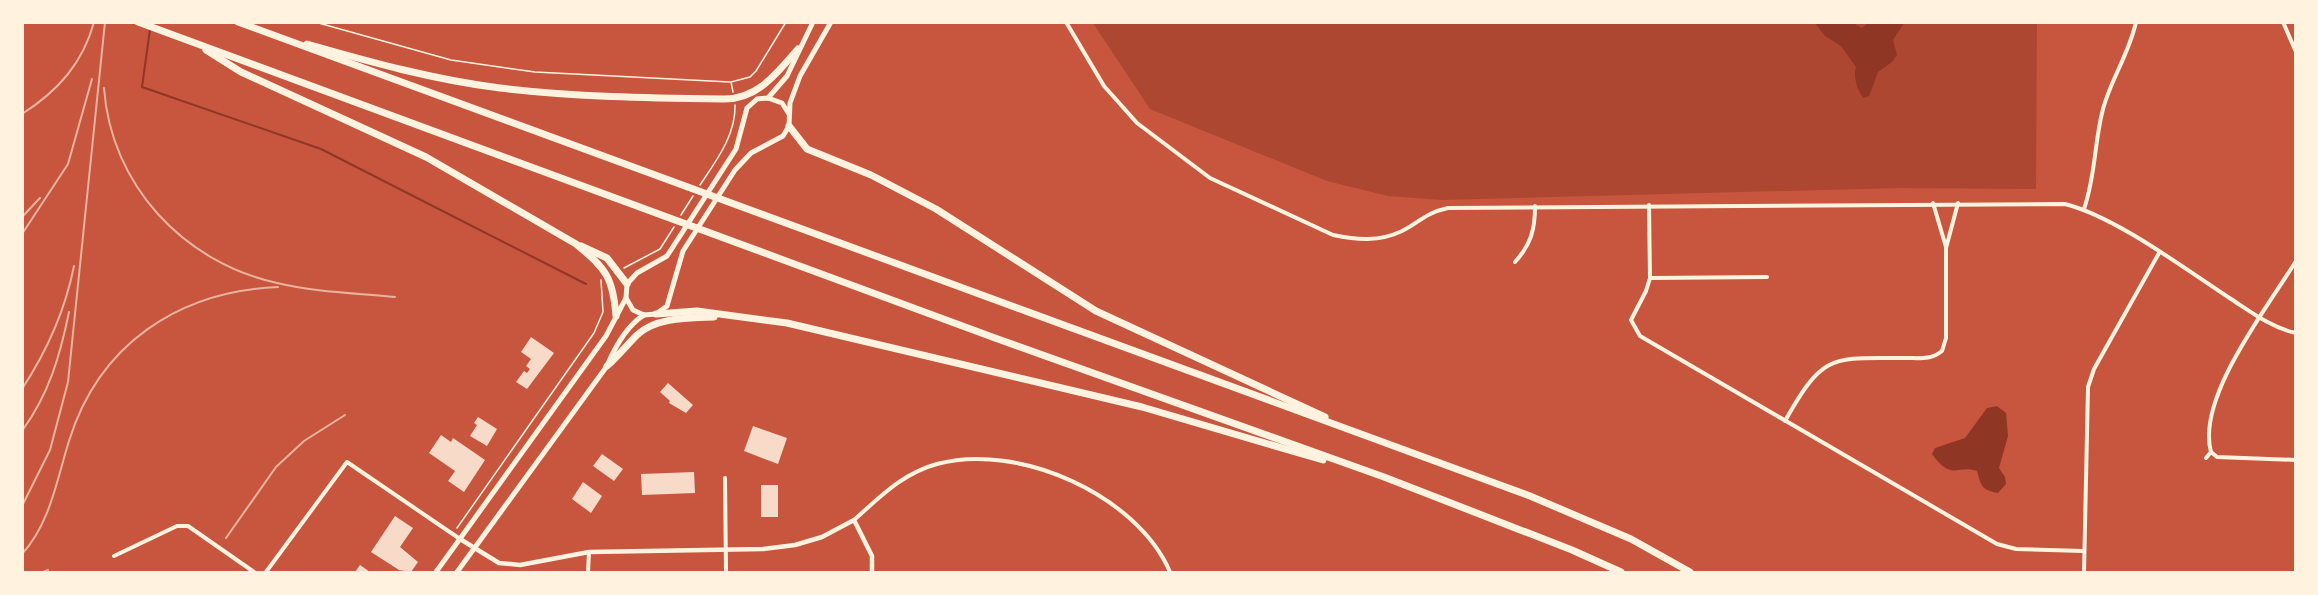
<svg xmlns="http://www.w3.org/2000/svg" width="2318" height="595" viewBox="0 0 2318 595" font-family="Overpass,sans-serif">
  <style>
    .green { fill: #ae4732 }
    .water { fill: #8f3625 }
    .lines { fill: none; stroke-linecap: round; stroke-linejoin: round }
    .stream { stroke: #8f3625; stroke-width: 2 }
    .building { fill: #f7dbc8 }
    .path { stroke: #fff3e0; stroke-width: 1.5 }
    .minor { stroke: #fff3e0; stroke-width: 4 }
    .tertiary { stroke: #fff3e0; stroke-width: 4.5 }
    .secondary { stroke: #fff3e0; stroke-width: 5 }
    .motorway { stroke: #fff3e0; stroke-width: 7 }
    .rail { stroke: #e9b49f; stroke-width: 2 }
  </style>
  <rect width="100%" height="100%" fill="#c8553d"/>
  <!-- green -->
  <path class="green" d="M 1093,23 L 2037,23 L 2036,189 L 1898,188 L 1442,200 L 1388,196 L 1327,181 L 1150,109 Z"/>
  <!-- water -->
  <g class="water">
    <path d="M 1815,23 L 1853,23 L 1862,28 L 1868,23 L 1904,23 L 1893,40 L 1897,55 L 1892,62 L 1878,72 L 1869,96 L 1864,98 C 1857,92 1853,75 1856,67 L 1841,46 L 1825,36 Z"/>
    <path d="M 1997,406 L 2006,413 L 2008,436 L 1999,468 L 2005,477 L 2006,484 L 1998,493 C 1981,490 1981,485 1977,471 C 1957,464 1952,482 1932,454 L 1935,448 L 1965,438 L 1987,408 Z"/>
  </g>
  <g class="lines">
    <!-- stream -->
    <path class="stream" d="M 151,22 L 142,87 L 321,149 L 586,284"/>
  </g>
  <!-- building -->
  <g class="building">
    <path d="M 531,337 L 554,353 L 527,389 L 516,382 L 524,371 L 527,373 L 530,369 L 526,366 L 531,359 L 521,352 Z"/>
    <path d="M 668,383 L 693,405 L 686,413 L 669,403 L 670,401 L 660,392 Z"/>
    <path d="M 478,417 L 497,429 L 487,446 L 470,436 L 477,425 L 474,423 Z"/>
    <path d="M 753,426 L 787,438 L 778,464 L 744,451 Z"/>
    <path d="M 441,435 L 451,442 L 453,438 L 485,460 L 464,492 L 448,481 L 455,471 L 429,453 Z"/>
    <path d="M 602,454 L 623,469 L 614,481 L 593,466 Z"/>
    <path d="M 694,472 L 695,493 L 642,495 L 641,474 Z"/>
    <path d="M 583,482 L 602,496 L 591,513 L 572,499 Z"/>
    <rect x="761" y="485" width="17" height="32"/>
    <path d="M 395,516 L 413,528 L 400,547 L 418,562 L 411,572 L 399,570 L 371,552 Z"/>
    <path d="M 360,565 L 370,572 L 355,572 Z"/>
  </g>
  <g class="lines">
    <!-- path -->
    <g class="path">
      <path d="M 315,22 L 451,60 L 535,72 L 730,82"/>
      <path d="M 733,92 L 731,82 L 750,77 L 756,71 L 786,22"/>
      <path d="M 700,185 C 716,161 736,135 735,105"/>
      <path d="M 681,215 L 693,196"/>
      <path d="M 624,268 L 660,249 L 674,227"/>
      <path d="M 457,528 L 594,333 L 603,312 L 601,280"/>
    </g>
    <!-- minor -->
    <g class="minor">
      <path d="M 1066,22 L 1104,86 L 1137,123 L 1210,178 L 1333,235 C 1357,240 1379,242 1402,231 C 1420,222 1425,213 1448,208 L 2065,204 C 2116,217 2185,269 2231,299 C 2251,312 2272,328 2296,333"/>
      <path d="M 2283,22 L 2296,52"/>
      <path d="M 1933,203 L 1946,247"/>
      <path d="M 1649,205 L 1650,278 L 1646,291 L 1631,320 L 1640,336 L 1997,544 L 2016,549 L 2083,551"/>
      <path d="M 2084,209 C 2096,174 2094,143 2103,109 C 2111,79 2129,54 2136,22"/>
      <path d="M 2296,261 C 2267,308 2196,398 2211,452 L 2217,457 L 2296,460"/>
      <path d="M 1515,262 C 1531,244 1535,230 1535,206"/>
      <path d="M 1650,278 L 1767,277"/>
      <path d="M 1785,421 C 1824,352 1831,358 1906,358 C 1920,358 1931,360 1942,351 L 1946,338 L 1946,248 L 1958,203"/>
      <path d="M 2206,458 L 2211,452"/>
      <path d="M 725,478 L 726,572"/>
      <path d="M 854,520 C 880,497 903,473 937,464 C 1018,442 1137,495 1170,572"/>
      <path d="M 114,556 L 177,526 L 188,526 L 254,572"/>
      <path d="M 266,572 L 347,462 L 460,539"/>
      <path d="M 588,572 L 589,552"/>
      <path d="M 2084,572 L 2088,387 L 2094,369 L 2159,253"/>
    </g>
    <!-- tertiary -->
    <path class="tertiary" d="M 460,539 L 499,563 L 520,565 L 589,552 L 763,549 L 795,545 L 822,537 L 854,520 L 872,556 L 872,572"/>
    <!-- secondary -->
    <g class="secondary">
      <path d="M 768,98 L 787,76 L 813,22"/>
      <path d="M 789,114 L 782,103 L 768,98 L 757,99 L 747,108 L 736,149 L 667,256 L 637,273 L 627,284 L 626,298 L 633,310 L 644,315 L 656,314 L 667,306 L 683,251 L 735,170 L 751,153 L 783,136 L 789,126 L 790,103 L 800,76 L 831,22"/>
      <path d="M 436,572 L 606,336 L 626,298"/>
      <path d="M 457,572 L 607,366 C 615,347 626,326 644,315"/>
    </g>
    <!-- motorway -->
    <g class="motorway">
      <path d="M 138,22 L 995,338 L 1384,477 L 1572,550 L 1621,572"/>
      <path d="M 238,22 L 1530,496 L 1631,539 L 1690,572"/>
      <path d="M 307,44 C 370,62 435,80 500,88 C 574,97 649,98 724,99 C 758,99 777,73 798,49"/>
      <path d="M 206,50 L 241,72 L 426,157 L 576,244 C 606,269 613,277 616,316"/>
      <path d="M 789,126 L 807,149 L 871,175 L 936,209 L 1096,311 L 1325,417"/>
      <path d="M 581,246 L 607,258 L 627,284"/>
      <path d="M 656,314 L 697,311 L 787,323 L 1142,407 L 1323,460"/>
      <path d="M 607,366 C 618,356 627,345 637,335 C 656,317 689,318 714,317"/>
    </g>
    <!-- rail -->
    <g class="rail">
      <path d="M 104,88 C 111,185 183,262 277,283 C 315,292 356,293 395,297"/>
      <path d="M 22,114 C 58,91 83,63 94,22"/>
      <path d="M 22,217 L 40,198"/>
      <path d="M 22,234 L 68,164 L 92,79"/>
      <path d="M 22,389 C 47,351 65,311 74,266"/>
      <path d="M 22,431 C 49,394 60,356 69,312"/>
      <path d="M 22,506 L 50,450 L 68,382 L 105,22"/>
      <path d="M 226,538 L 276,467 L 304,441 L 345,415"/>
      <path d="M 22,554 C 50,524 57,479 69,441 C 99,344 179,291 278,287"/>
      <path d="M 43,572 L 48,570"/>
    </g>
  </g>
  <!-- border -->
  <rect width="2318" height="595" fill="none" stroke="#fff3e0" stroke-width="48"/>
</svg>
